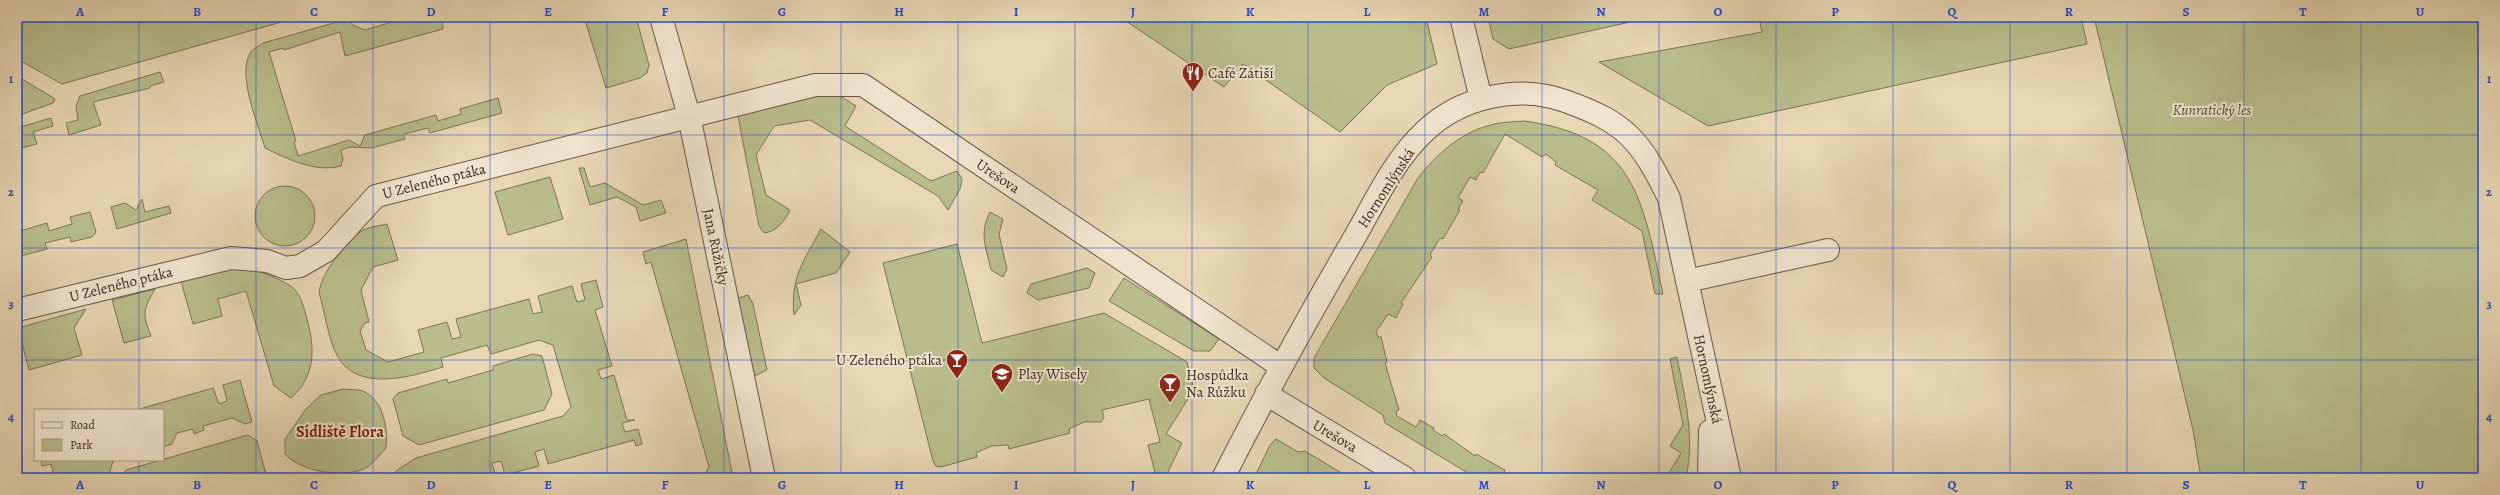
<svg xmlns="http://www.w3.org/2000/svg" width="2500" height="495" viewBox="0 0 2500 495" font-family="Alegreya,serif">
  <style>
    .green { fill: #b8bd8b; stroke: #7c7458 }
    .lines { fill: none; stroke-linecap: round; stroke-linejoin: round }
    .minor-casing { stroke: #695648; stroke-width: 24 }
    .minor { stroke: #f0e4ce; stroke-width: 22 }
    .grid { fill: none; stroke: #1d4ed8; stroke-width: 1; stroke-opacity: 0.55 }
    .labels { text-anchor: middle; dominant-baseline: central; stroke-width: 4; stroke-linejoin: round; paint-order: stroke }
    .poi-label { font-size: 15px; fill: #3f2b24; stroke: #f0e4ce; text-anchor: start }
    .park-label { font-size: 15px; font-style: italic; fill: #574839; stroke: #f0e4ce }
    .street-label { font-size: 15px; fill: #3f2b24; stroke: #f0e4ce }
    .neighbourhood-label { font-size: 16px; font-weight: bold; fill: #7a1f14; stroke: #f0e4ce }
    .neatline { fill: none; stroke: #1d4ed8; stroke-width: 1.5 }
    .grid-label { font-size: 13px; text-anchor: middle; font-weight: bold; fill: #1d4ed8 }
  </style>
  <rect width="100%" height="100%" fill="#e8d6b4"/>
  <filter id="stains"><feTurbulence type="fractalNoise" baseFrequency=".005" numOctaves="4"/><feColorMatrix values="0 0 0 0 .2 0 0 0 0 .09 0 0 0 0 .02 0 0 0 .5 -.17"/></filter>
  <radialGradient id="worn" r=".72"><stop offset=".6" stop-color="#630" stop-opacity="0"/><stop offset="1" stop-color="#630" stop-opacity=".3"/></radialGradient>
  <!-- green -->
  <g class="green">
    <path d="M 17,17 L 299,17 L 62,84 L 17,59 Z"/>
    <path d="M 409,17 L 442,17 L 443,29 L 345,56 L 340,32 L 284,50 L 283,48 L 269,52 L 296,141 L 294,142 L 298,156 L 349,140 L 360,146 L 365,135 L 436,115 L 438,121 L 461,114 L 460,109 L 498,98 L 502,113 L 430,133 L 428,128 L 404,134 L 405,139 L 371,148 L 350,147 L 341,150 L 343,159 L 341,166 C 316,173 287,159 265,148 C 258,124 236,73 251,52 C 253,48 260,46 263,43 L 348,19 L 353,25 L 365,30 Z"/>
    <path d="M 584,17 L 636,17 L 649,65 L 647,73 L 640,78 L 606,88 Z"/>
    <path d="M 1120,17 L 1426,17 L 1437,64 L 1387,85 L 1340,132 L 1243,64 L 1224,87 Z"/>
    <path d="M 1488,17 L 1629,17 L 1630,22 L 1509,49 L 1493,39 Z"/>
    <path d="M 1759,17 L 2081,17 L 2087,44 L 1708,126 L 1599,62 L 1762,32 Z"/>
    <path d="M 2094,17 L 2483,17 L 2483,478 L 2201,478 L 2193,430 Z"/>
    <path d="M 160,72 L 164,82 L 150,86 L 150,88 L 93,102 L 101,125 L 69,135 L 66,123 L 78,120 L 76,106 L 80,96 Z"/>
    <path d="M 17,76 L 55,99 L 53,103 L 17,116 Z"/>
    <path d="M 812,90 L 837,94 L 856,106 L 845,126 L 931,181 L 957,171 L 962,179 L 960,189 L 948,210 L 938,196 L 810,120 L 774,126 L 756,155 L 766,195 L 790,210 C 785,221 776,232 764,233 L 759,226 L 737,111 Z"/>
    <path d="M 51,118 L 53,126 L 33,132 L 37,144 L 17,149 L 17,128 Z"/>
    <path d="M 1524,121 C 1636,136 1642,199 1663,294 L 1655,294 L 1642,231 L 1592,200 L 1598,190 L 1555,165 L 1556,162 L 1546,154 L 1542,157 L 1505,134 L 1483,173 L 1480,172 L 1476,180 L 1470,177 L 1458,198 L 1463,201 L 1458,209 L 1460,210 L 1443,239 L 1440,238 L 1430,255 L 1432,257 L 1401,303 L 1403,304 L 1396,318 L 1388,314 L 1376,332 L 1378,337 L 1381,337 L 1387,362 L 1385,363 L 1399,410 L 1396,411 L 1397,416 L 1416,427 L 1420,420 L 1434,428 L 1433,430 L 1442,436 L 1444,434 L 1475,456 L 1476,454 L 1505,470 L 1504,473 L 1512,478 L 1476,478 L 1385,423 L 1383,415 L 1324,378 L 1314,368 L 1314,358 L 1418,178 C 1436,155 1459,134 1487,126 C 1499,122 1512,122 1524,121 Z"/>
    <path d="M 579,168 L 584,168 L 590,187 L 605,183 L 643,205 L 661,200 L 666,213 L 640,221 L 636,207 L 617,197 L 590,205 Z"/>
    <path d="M 550,177 L 563,219 L 508,235 L 495,192 Z"/>
    <circle cx="285" cy="216" r="30"/>
    <path d="M 142,199 L 145,212 L 169,206 L 171,213 L 117,229 L 111,207 L 125,203 L 136,210 Z"/>
    <path d="M 90,212 L 96,232 L 92,237 L 71,242 L 70,237 L 45,243 L 47,249 L 17,257 L 17,232 L 47,223 L 49,231 L 72,224 L 70,217 Z"/>
    <path d="M 990,212 L 1003,219 L 999,234 L 1007,269 L 1003,277 L 991,270 C 986,247 979,234 990,212 Z"/>
    <path d="M 387,224 L 398,260 L 373,267 L 361,290 L 369,322 L 365,323 L 360,331 L 366,350 L 388,362 L 424,352 L 418,330 L 447,322 L 452,339 L 461,337 L 456,319 L 529,299 L 533,314 L 542,312 L 538,296 L 572,286 L 577,302 L 585,300 L 581,284 L 596,280 L 603,307 L 595,310 L 612,366 L 598,370 L 601,379 L 614,375 L 627,420 L 635,420 L 622,423 L 625,432 L 638,429 L 642,444 L 636,446 L 634,440 L 548,464 L 544,449 L 535,452 L 539,466 L 505,475 L 501,461 L 492,463 L 496,478 L 391,478 L 397,470 L 416,458 L 563,416 L 571,407 L 553,345 L 539,340 L 491,354 L 487,345 L 441,358 L 443,367 C 413,376 359,393 338,357 C 329,343 324,309 319,292 C 321,274 345,243 360,232 C 367,227 379,226 387,224 Z"/>
    <path d="M 821,229 L 850,252 L 836,273 L 796,284 L 801,305 L 794,315 C 790,277 804,261 821,229 Z"/>
    <path d="M 686,239 L 733,478 L 703,478 L 709,467 L 651,262 L 646,264 L 643,252 Z"/>
    <path d="M 957,244 L 982,343 L 1104,313 L 1187,362 L 1194,389 L 1166,434 L 1182,443 L 1165,478 L 1151,478 L 1156,477 L 1148,445 L 1160,442 L 1149,399 L 1102,410 L 1104,417 L 1101,422 L 1084,422 L 1069,429 L 1070,433 L 1009,449 L 1008,445 L 991,446 L 976,453 L 977,457 L 941,467 L 936,466 L 933,461 L 883,263 Z"/>
    <path d="M 237,264 C 250,268 287,280 295,290 C 302,298 304,309 307,319 C 315,348 316,376 291,398 L 274,386 L 246,291 L 218,299 L 222,316 L 193,324 L 181,281 Z"/>
    <path d="M 1087,268 L 1095,273 L 1089,288 L 1038,300 L 1027,293 L 1031,284 Z"/>
    <path d="M 1124,278 L 1219,339 L 1210,351 L 1194,351 L 1109,301 Z"/>
    <path d="M 155,289 C 143,310 142,313 151,336 L 124,343 L 112,300 Z"/>
    <path d="M 748,295 L 753,304 L 767,370 L 750,378 L 736,306 L 739,298 Z"/>
    <path d="M 86,309 L 74,328 L 82,355 L 29,370 L 18,328 Z"/>
    <path d="M 533,354 L 542,356 L 552,394 L 544,410 L 419,445 L 403,436 L 393,399 L 398,393 L 447,379 L 448,383 L 493,370 L 493,366 Z"/>
    <path d="M 1677,357 C 1685,398 1695,437 1686,478 L 1666,478 L 1681,453 L 1670,446 L 1683,425 L 1670,359 Z"/>
    <path d="M 240,380 L 252,422 L 245,424 L 232,418 L 203,426 L 204,430 L 194,434 L 193,429 L 177,433 L 172,444 L 163,447 L 163,410 L 136,410 L 213,388 L 219,404 L 227,401 L 223,385 Z"/>
    <path d="M 343,389 C 350,390 360,389 365,392 C 384,402 388,429 386,448 C 380,454 372,466 364,469 C 341,478 302,472 285,454 L 285,439 L 306,409 L 321,395 Z"/>
    <path d="M 248,435 L 257,441 L 267,478 L 120,478 L 126,470 Z"/>
    <path d="M 1276,439 L 1298,452 L 1305,451 L 1350,478 L 1254,478 L 1270,445 Z"/>
    <path d="M 41,460 L 117,460 L 113,461 L 108,478 L 55,478 L 51,464 L 42,466 Z"/>
  </g>
  <g class="lines">
    <!-- minor casing -->
    <g class="minor-casing">
      <g id="minor">
        <path d="M 661,17 L 689,116 L 764,478"/>
        <path d="M 1461,17 L 1481,99"/>
        <path d="M 1687,281 L 1828,250"/>
        <path d="M 17,310 L 231,258 L 267,261 L 286,268 L 300,266 L 326,251 L 376,196 L 815,85 L 863,85 L 1280,366"/>
        <path d="M 1266,394 L 1405,478"/>
        <path d="M 1223,478 C 1264,397 1307,319 1353,240 C 1374,204 1393,161 1424,132 C 1460,97 1518,84 1565,101 C 1627,123 1640,140 1669,198 L 1730,478"/>
        <path d="M 1709,478 L 1710,431"/>
      </g>
    </g>
    <!-- minor -->
    <use href="#minor" class="minor"/>
  </g>
  <!-- grid -->
  <path class="grid" d="M 139,17 L 139,410M 256,17 L 256,478M 373,17 L 373,478M 490,17 L 490,478M 607,17 L 607,478M 724,17 L 724,478M 841,17 L 841,478M 958,17 L 958,478M 1075,17 L 1075,478M 1192,17 L 1192,478M 1308,17 L 1308,478M 1425,17 L 1425,478M 1542,17 L 1542,478M 1659,17 L 1659,478M 1776,17 L 1776,478M 1893,17 L 1893,478M 2010,17 L 2010,478M 2127,17 L 2127,478M 2244,17 L 2244,478M 2361,17 L 2361,478M 17,135 L 2483,135M 17,248 L 2483,248M 17,360 L 2483,360M 139,460 L 139,478"/>
  <!-- icons -->
  <defs>
    <g id="restaurant-pin" transform="scale(1.15)"><path d="M0 17L-7.5 6A9.5 9.5 0 1 1 7.5 6Z" fill="#8f2418" stroke="#f0e4ce"/><path d="M-5-6h1v4h1v-4h1v4h1v-4h1v5L-1.5 .5V6h-2V.5L-5-1ZM5-6V6H3V1.5H1.5Q1.5-4 5-6Z" fill="#fff"/></g>
    <g id="bar-pin" transform="scale(1.15)"><path d="M0 17L-7.5 6A9.5 9.5 0 1 1 7.5 6Z" fill="#8f2418" stroke="#f0e4ce"/><path d="M-6-5H6L.8 .8V4.5H3.5V6h-7V4.5H-.8V.8Z" fill="#fff"/></g>
    <g id="school-pin" transform="scale(1.15)"><path d="M0 17L-7.5 6A9.5 9.5 0 1 1 7.5 6Z" fill="#8f2418" stroke="#f0e4ce"/><path d="M0-5L7-2L0 1L-7-2ZM-4 1L0 2.5L4 1V4Q0 6-4 4Z" fill="#fff"/></g>
  </defs>
  <g fill-rule="evenodd">
    <use href="#restaurant-pin" x="1193" y="73"/>
    <use href="#bar-pin" x="957" y="360"/>
    <use href="#school-pin" x="1002" y="374"/>
    <use href="#bar-pin" x="1170" y="384"/>
  </g>
  <g class="labels">
    <!-- poi labels -->
    <g class="poi-label">
      <text x="1208" y="73">Café Zátiší</text>
      <text x="942" y="360" text-anchor="end">U Zeleného ptáka</text>
      <text x="1018" y="374">Play Wisely</text>
      <text x="1186" y="375">Hospůdka<tspan x="1186" dy="17">Na Růžku</tspan></text>
    </g>
    <!-- park labels -->
    <g class="park-label">
      <text x="2212" y="110">Kunratický les</text>
    </g>
    <!-- street labels -->
    <g class="street-label">
      <text transform="translate(998 176) rotate(34)">Urešova</text>
      <text transform="translate(434 181) rotate(-14)">U Zeleného ptáka</text>
      <text transform="translate(1386 188) rotate(-57)">Hornomlýnská</text>
      <text transform="translate(716 247) rotate(78)">Jana Růžičky</text>
      <text transform="translate(121 284) rotate(-14)">U Zeleného ptáka</text>
      <text transform="translate(1708 379) rotate(78)">Hornomlýnská</text>
      <text transform="translate(1335 436) rotate(31)">Urešova</text>
    </g>
    <!-- neighbourhood labels -->
    <g class="neighbourhood-label">
      <text x="340" y="432">Sídliště Flora</text>
    </g>
  </g>
  <!-- margin -->
  <rect width="2500" height="495" fill="none" stroke="#e8d6b4" stroke-width="44"/>
  <!-- legend -->
  <rect x="34" y="409" width="130" height="52" fill="#f0e4ce" stroke="#a99a8a"/>
  <rect x="42" y="422" width="20" height="6" fill="#f0e4ce" stroke="#a99a8a"/>
  <text x="70" y="429" font-size="12" fill="#3f2b24">Road</text>
  <rect x="42" y="439" width="20" height="12" fill="#b8bd8b" stroke="#a99a8a"/>
  <text x="70" y="449" font-size="12" fill="#3f2b24">Park</text>
  <rect x="22" y="22" width="2456" height="451" class="neatline"/>
  <g class="grid-label">
    <text x="80" y="16">A</text>
    <text x="197" y="16">B</text>
    <text x="314" y="16">C</text>
    <text x="431" y="16">D</text>
    <text x="548" y="16">E</text>
    <text x="665" y="16">F</text>
    <text x="782" y="16">G</text>
    <text x="899" y="16">H</text>
    <text x="1016" y="16">I</text>
    <text x="1133" y="16">J</text>
    <text x="1250" y="16">K</text>
    <text x="1367" y="16">L</text>
    <text x="1484" y="16">M</text>
    <text x="1601" y="16">N</text>
    <text x="1718" y="16">O</text>
    <text x="1835" y="16">P</text>
    <text x="1952" y="16">Q</text>
    <text x="2069" y="16">R</text>
    <text x="2186" y="16">S</text>
    <text x="2303" y="16">T</text>
    <text x="2420" y="16">U</text>
    <text x="11" y="83">1</text>
    <text x="2489" y="83">1</text>
    <text x="11" y="196">2</text>
    <text x="2489" y="196">2</text>
    <text x="11" y="308">3</text>
    <text x="2489" y="308">3</text>
    <text x="11" y="421">4</text>
    <text x="2489" y="421">4</text>
    <text x="80" y="489">A</text>
    <text x="197" y="489">B</text>
    <text x="314" y="489">C</text>
    <text x="431" y="489">D</text>
    <text x="548" y="489">E</text>
    <text x="665" y="489">F</text>
    <text x="782" y="489">G</text>
    <text x="899" y="489">H</text>
    <text x="1016" y="489">I</text>
    <text x="1133" y="489">J</text>
    <text x="1250" y="489">K</text>
    <text x="1367" y="489">L</text>
    <text x="1484" y="489">M</text>
    <text x="1601" y="489">N</text>
    <text x="1718" y="489">O</text>
    <text x="1835" y="489">P</text>
    <text x="1952" y="489">Q</text>
    <text x="2069" y="489">R</text>
    <text x="2186" y="489">S</text>
    <text x="2303" y="489">T</text>
    <text x="2420" y="489">U</text>
  </g>
  <rect width="100%" height="100%" filter="url(#stains)"/>
  <rect width="100%" height="100%" fill="url(#worn)"/>
</svg>
